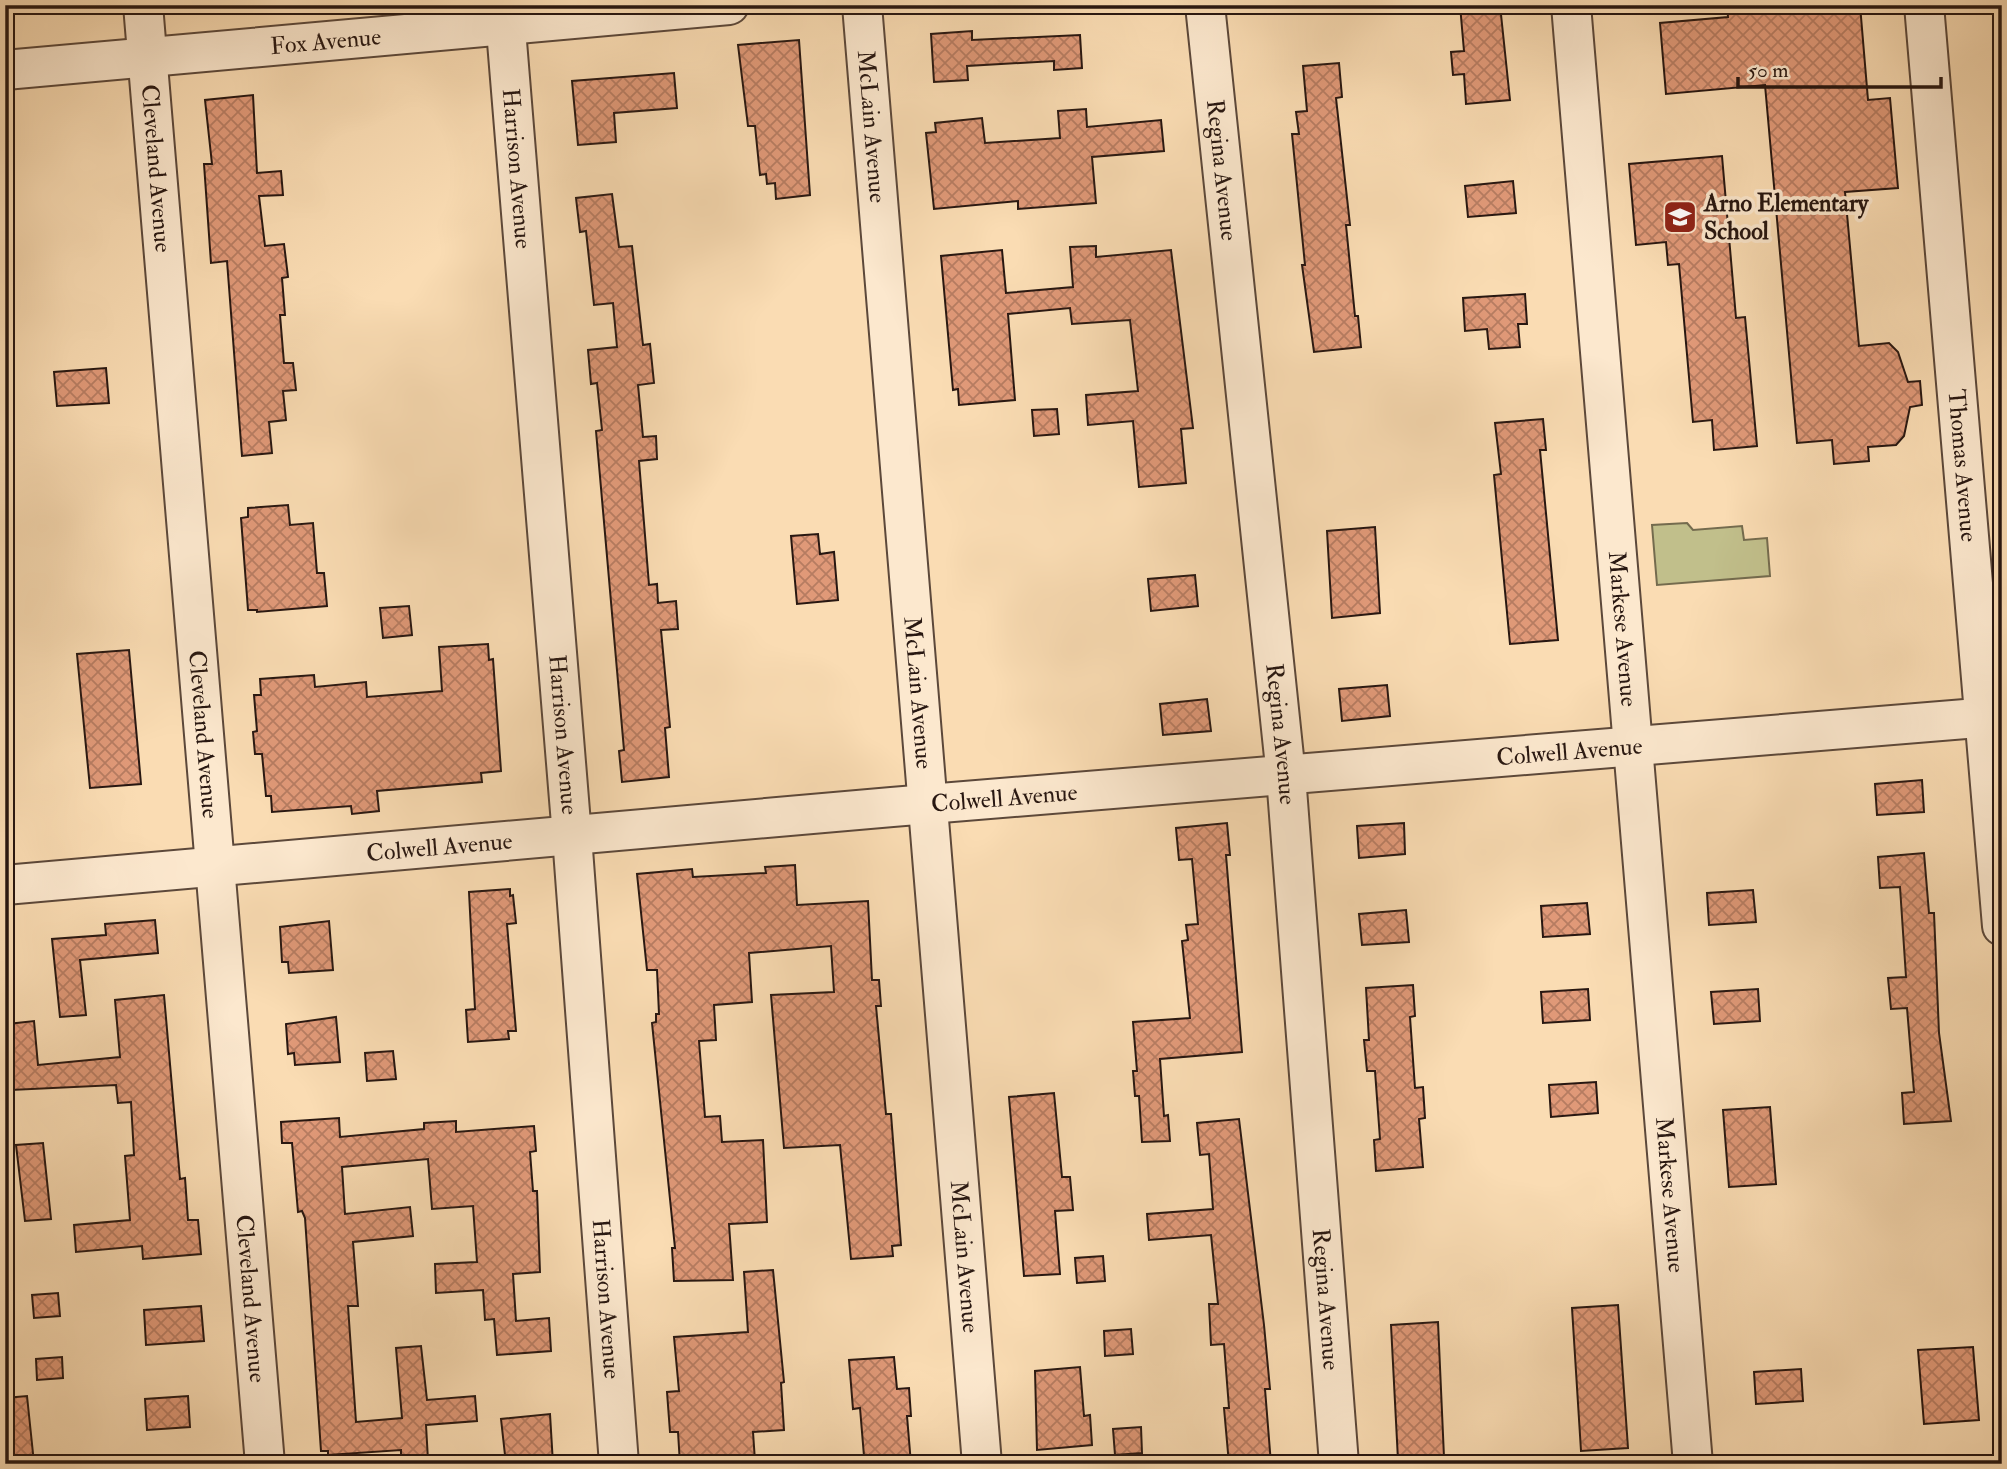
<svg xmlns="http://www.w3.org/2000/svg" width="2007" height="1469" viewBox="0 0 2007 1469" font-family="'IM FELL Double Pica',serif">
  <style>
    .park { fill: #c1bf8b; stroke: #746b4e; stroke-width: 2 }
    .building { fill: url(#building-cross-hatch); stroke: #281711; stroke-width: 2 }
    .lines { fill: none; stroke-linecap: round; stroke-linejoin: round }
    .minor-casing { stroke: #5c483a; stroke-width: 42 }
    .minor { stroke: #fce8ce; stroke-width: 38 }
    .labels { text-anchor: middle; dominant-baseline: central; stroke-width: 7; stroke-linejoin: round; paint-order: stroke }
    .street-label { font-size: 24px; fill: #281711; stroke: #fce8ce }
    .poi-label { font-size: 24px; font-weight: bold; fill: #281711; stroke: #fce8ce; text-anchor: start }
  </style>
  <defs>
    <pattern id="building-cross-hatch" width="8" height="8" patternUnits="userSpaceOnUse" patternTransform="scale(1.75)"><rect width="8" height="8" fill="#e09978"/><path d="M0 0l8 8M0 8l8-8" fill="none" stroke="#b67c61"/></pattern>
  </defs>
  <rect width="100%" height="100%" fill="#fadcb3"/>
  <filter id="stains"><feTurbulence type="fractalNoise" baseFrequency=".00286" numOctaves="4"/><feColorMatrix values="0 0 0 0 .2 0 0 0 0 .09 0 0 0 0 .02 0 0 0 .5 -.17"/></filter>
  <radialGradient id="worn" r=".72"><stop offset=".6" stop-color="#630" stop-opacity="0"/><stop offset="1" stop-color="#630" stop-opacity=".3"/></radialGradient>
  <!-- park -->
  <path class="park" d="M 1687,523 L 1693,530 L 1742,526 L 1744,540 L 1767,538 L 1770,576 L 1657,585 L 1652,525 Z"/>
  <!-- building -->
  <g class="building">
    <path d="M 1460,5 L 1500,5 L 1510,100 L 1466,104 L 1464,74 L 1453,75 L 1451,52 L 1464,51 Z"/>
    <path d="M 1727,5 L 1860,5 L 1868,100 L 1890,98 L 1898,188 L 1845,192 L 1859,346 L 1889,343 L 1898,352 L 1908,382 L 1920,381 L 1922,405 L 1910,407 L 1904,436 L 1896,445 L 1868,447 L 1869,461 L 1834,464 L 1832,440 L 1797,443 L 1765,85 L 1666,94 L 1660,23 L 1728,17 Z"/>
    <path d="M 972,31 L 972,40 L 1080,35 L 1082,68 L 1054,70 L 1054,61 L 967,66 L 968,80 L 934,82 L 931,34 Z"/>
    <path d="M 799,40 L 810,195 L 776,199 L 775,183 L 767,184 L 766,174 L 760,175 L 755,126 L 748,126 L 738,45 Z"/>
    <path d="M 1339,63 L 1342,97 L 1336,98 L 1350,225 L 1346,225 L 1355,316 L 1358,316 L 1361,347 L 1314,352 L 1302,265 L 1305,265 L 1292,134 L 1299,134 L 1296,112 L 1307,111 L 1303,66 Z"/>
    <path d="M 674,73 L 677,108 L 614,113 L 616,142 L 578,145 L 572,81 Z"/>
    <path d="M 253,95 L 257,173 L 281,171 L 283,195 L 259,196 L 265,246 L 284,244 L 288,277 L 282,278 L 285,315 L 280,315 L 284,363 L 293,363 L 296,390 L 283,391 L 286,420 L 269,422 L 272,453 L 242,456 L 227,261 L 211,263 L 204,164 L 212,164 L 205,100 Z"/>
    <path d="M 1086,109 L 1087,127 L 1161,120 L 1164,151 L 1092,157 L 1096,203 L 1018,209 L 1018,201 L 934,209 L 926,133 L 936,132 L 935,123 L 982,118 L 985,143 L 1060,138 L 1058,111 Z"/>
    <path d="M 1722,156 L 1736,318 L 1745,317 L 1757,446 L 1714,450 L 1712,420 L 1693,422 L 1679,264 L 1668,265 L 1666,242 L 1636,245 L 1629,164 Z"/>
    <path d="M 1513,181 L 1516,213 L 1468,217 L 1465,186 Z"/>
    <path d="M 612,194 L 619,247 L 632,246 L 643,345 L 650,344 L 654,383 L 638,385 L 643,437 L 656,436 L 657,459 L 639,461 L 649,585 L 657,584 L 658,603 L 676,601 L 678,629 L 661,630 L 670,727 L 665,728 L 669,777 L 622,782 L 619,751 L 624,750 L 596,431 L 602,430 L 597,383 L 591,384 L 588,350 L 617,347 L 613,303 L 594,305 L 586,231 L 580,232 L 576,198 Z"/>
    <path d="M 1096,246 L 1096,257 L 1171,250 L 1193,428 L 1181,429 L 1186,483 L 1139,487 L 1133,421 L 1088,425 L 1086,395 L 1138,391 L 1130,320 L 1072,324 L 1070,308 L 1008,314 L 1015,400 L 959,405 L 958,389 L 953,390 L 941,256 L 1002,250 L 1006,293 L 1073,287 L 1070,247 Z"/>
    <path d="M 1525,294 L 1527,324 L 1518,324 L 1520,347 L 1489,349 L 1487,329 L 1465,331 L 1463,298 Z"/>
    <path d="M 106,368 L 109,403 L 57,406 L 54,372 Z"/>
    <path d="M 1057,409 L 1059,434 L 1034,436 L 1032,410 Z"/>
    <path d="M 1543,419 L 1546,450 L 1540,450 L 1558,640 L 1510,644 L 1494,475 L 1501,474 L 1495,423 Z"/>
    <path d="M 288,505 L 290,525 L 313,523 L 317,573 L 324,573 L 327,606 L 257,612 L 257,610 L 248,610 L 241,518 L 248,517 L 248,508 Z"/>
    <path d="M 1375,527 L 1380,613 L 1332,618 L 1327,531 Z"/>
    <path d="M 818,534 L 820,554 L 834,552 L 838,600 L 797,604 L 791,536 Z"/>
    <path d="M 1195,575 L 1198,606 L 1151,611 L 1148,579 Z"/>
    <path d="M 409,606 L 412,635 L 383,638 L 380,608 Z"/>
    <path d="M 488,644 L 489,660 L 493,659 L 501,771 L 481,773 L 482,782 L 377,791 L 379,811 L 352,814 L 351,806 L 272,812 L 271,796 L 266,796 L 262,754 L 255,754 L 253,732 L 257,731 L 254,695 L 261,695 L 260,679 L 314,675 L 315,687 L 366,682 L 367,697 L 442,691 L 439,647 Z"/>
    <path d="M 129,650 L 141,784 L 90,788 L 77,654 Z"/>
    <path d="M 1387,685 L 1390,716 L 1342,721 L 1339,689 Z"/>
    <path d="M 1207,699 L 1211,731 L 1163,735 L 1160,704 Z"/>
    <path d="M 1922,780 L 1924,812 L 1877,815 L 1875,784 Z"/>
    <path d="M 1227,823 L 1230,855 L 1226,855 L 1242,1052 L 1160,1059 L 1164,1116 L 1168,1115 L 1170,1141 L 1142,1142 L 1139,1096 L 1135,1096 L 1133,1071 L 1137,1071 L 1133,1022 L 1190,1018 L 1182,941 L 1188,940 L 1186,925 L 1198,924 L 1192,859 L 1179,860 L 1176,828 Z"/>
    <path d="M 1404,823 L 1405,854 L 1359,858 L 1357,826 Z"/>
    <path d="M 1924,853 L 1929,913 L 1934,913 L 1939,1033 L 1951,1121 L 1904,1124 L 1902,1093 L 1914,1092 L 1907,1008 L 1891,1009 L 1888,978 L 1906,977 L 1900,887 L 1880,888 L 1878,857 Z"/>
    <path d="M 795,865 L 797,905 L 868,901 L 872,980 L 879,980 L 881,1006 L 876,1006 L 886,1114 L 891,1114 L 901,1245 L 892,1246 L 893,1256 L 851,1259 L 840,1145 L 784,1148 L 771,995 L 834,992 L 831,946 L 749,953 L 752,1002 L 714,1005 L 716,1040 L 699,1041 L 705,1117 L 720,1116 L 722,1142 L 763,1140 L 767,1222 L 729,1224 L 733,1280 L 674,1281 L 672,1248 L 675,1248 L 652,1023 L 656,1022 L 656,1014 L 659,1014 L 657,970 L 647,970 L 637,874 L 692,869 L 693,877 L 766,873 L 765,867 Z"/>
    <path d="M 510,889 L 510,896 L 513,895 L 516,923 L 507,924 L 516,1031 L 508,1031 L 509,1039 L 468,1042 L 466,1010 L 475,1009 L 469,892 Z"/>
    <path d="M 1753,890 L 1756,922 L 1709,925 L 1707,893 Z"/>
    <path d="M 1587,903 L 1590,934 L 1543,937 L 1541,906 Z"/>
    <path d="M 1406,910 L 1409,942 L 1362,945 L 1359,914 Z"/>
    <path d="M 155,920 L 158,953 L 80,960 L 86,1015 L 60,1017 L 52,939 L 106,935 L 105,924 Z"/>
    <path d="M 329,921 L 333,970 L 289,973 L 288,962 L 282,962 L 280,927 Z"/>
    <path d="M 1413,985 L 1415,1016 L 1410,1017 L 1415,1088 L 1423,1087 L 1425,1118 L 1419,1119 L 1423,1167 L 1376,1171 L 1374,1140 L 1380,1139 L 1375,1071 L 1367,1071 L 1364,1040 L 1369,1040 L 1366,988 Z"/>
    <path d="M 1588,989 L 1590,1020 L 1543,1023 L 1541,992 Z"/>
    <path d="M 1758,989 L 1760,1021 L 1714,1024 L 1711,992 Z"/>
    <path d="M 164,995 L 180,1179 L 185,1178 L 188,1220 L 198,1220 L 201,1254 L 143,1259 L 142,1246 L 76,1252 L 74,1225 L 130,1220 L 125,1156 L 134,1155 L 131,1102 L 118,1103 L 116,1085 L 11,1090 L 8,1024 L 34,1021 L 38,1065 L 120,1057 L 115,1000 Z"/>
    <path d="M 336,1017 L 340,1062 L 295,1065 L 294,1053 L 288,1054 L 286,1024 Z"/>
    <path d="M 393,1051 L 396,1079 L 367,1081 L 365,1053 Z"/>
    <path d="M 1596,1082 L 1598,1113 L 1551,1117 L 1549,1085 Z"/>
    <path d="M 1054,1093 L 1062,1177 L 1070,1177 L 1073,1210 L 1055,1211 L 1060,1274 L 1024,1276 L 1009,1097 Z"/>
    <path d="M 1770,1107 L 1776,1184 L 1729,1187 L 1723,1110 Z"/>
    <path d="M 339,1118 L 340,1137 L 424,1129 L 424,1123 L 456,1121 L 456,1132 L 534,1126 L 536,1151 L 530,1152 L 533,1191 L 537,1191 L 540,1272 L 513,1274 L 516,1321 L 549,1318 L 551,1351 L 497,1355 L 494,1319 L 485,1320 L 483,1290 L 436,1293 L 435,1264 L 477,1262 L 473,1206 L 432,1209 L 428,1159 L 342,1167 L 345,1214 L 410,1207 L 413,1236 L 353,1242 L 358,1306 L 348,1306 L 356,1422 L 402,1418 L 396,1348 L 421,1346 L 427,1400 L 475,1396 L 477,1421 L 426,1425 L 428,1460 L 401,1462 L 401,1450 L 328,1455 L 328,1451 L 321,1451 L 305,1218 L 302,1211 L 298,1212 L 292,1143 L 282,1143 L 281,1122 Z"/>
    <path d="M 1239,1119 L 1264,1325 L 1270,1389 L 1265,1389 L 1271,1464 L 1229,1464 L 1224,1408 L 1229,1408 L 1224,1344 L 1211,1345 L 1209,1304 L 1218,1304 L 1211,1235 L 1149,1240 L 1147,1214 L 1213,1209 L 1209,1154 L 1200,1155 L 1197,1123 Z"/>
    <path d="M 43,1143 L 51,1219 L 25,1221 L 16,1145 Z"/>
    <path d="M 1103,1256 L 1105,1281 L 1077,1283 L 1075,1258 Z"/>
    <path d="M 773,1270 L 784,1382 L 781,1383 L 784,1430 L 753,1432 L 755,1461 L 680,1464 L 678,1432 L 670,1432 L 667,1392 L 679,1391 L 674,1337 L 748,1332 L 744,1272 Z"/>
    <path d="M 58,1293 L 60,1316 L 34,1318 L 32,1295 Z"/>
    <path d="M 1618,1305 L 1628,1448 L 1581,1451 L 1572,1308 Z"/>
    <path d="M 201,1306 L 204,1341 L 146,1345 L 144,1310 Z"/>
    <path d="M 1438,1322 L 1444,1457 L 1398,1460 L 1391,1325 Z"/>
    <path d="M 1131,1329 L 1133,1354 L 1105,1356 L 1104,1331 Z"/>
    <path d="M 1973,1347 L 1979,1420 L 1924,1424 L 1918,1350 Z"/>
    <path d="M 62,1357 L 63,1378 L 37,1380 L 36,1359 Z"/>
    <path d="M 894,1357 L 897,1389 L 909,1388 L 911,1416 L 907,1416 L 911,1464 L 870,1464 L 869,1455 L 864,1456 L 860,1408 L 853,1409 L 849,1360 Z"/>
    <path d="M 1080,1367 L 1084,1416 L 1090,1415 L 1092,1445 L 1037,1450 L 1035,1371 Z"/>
    <path d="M 1801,1369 L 1803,1401 L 1756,1404 L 1754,1372 Z"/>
    <path d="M 27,1396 L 34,1463 L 5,1464 L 5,1398 Z"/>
    <path d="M 188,1396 L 190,1427 L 147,1430 L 145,1399 Z"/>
    <path d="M 550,1414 L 553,1464 L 506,1464 L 501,1419 Z"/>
    <path d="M 1141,1427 L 1142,1453 L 1115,1455 L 1113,1429 Z"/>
  </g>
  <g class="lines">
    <!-- minor casing -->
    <g class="minor-casing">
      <g id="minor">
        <path id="s1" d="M 143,5 L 265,1464"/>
        <path id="s2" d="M 504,5 L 572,836 L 619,1464"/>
        <path id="s3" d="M 862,5 L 982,1464"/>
        <path id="s4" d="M 1205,5 L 1286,776 L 1339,1464"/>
        <path id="s5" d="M 1571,5 L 1693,1464"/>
        <path id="s6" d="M 1924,5 L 2002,926"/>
        <path id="s7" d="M 5,70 L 729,5"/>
        <path id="s8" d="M 5,885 L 892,807 L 2002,716"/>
      </g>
    </g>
    <!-- minor -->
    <use href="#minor" class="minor"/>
  </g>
  <!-- icons -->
  <defs>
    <g id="school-square" transform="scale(1.75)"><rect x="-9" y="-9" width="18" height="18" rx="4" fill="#8f2418" stroke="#fce8ce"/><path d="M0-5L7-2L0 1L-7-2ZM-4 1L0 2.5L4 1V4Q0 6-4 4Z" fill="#fff"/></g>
  </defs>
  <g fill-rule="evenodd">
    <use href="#school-square" x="1680" y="217"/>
  </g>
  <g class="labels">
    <!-- street labels -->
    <g class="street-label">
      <text stroke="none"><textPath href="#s7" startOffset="322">Fox Avenue</textPath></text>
      <text stroke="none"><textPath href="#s3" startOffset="122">McLain Avenue</textPath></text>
      <text stroke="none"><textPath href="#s1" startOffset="164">Cleveland Avenue</textPath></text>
      <text stroke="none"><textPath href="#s2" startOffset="164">Harrison Avenue</textPath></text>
      <text stroke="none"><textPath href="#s4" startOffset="166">Regina Avenue</textPath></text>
      <text stroke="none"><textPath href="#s6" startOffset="462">Thomas Avenue</textPath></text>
      <text stroke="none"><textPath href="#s5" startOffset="626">Markese Avenue</textPath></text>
      <text stroke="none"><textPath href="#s3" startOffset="690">McLain Avenue</textPath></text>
      <text stroke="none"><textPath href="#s1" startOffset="732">Cleveland Avenue</textPath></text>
      <text stroke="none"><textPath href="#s2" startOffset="732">Harrison Avenue</textPath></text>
      <text stroke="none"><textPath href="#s4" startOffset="733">Regina Avenue</textPath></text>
      <text stroke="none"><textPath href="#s8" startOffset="1570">Colwell Avenue</textPath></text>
      <text stroke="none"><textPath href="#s8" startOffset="1003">Colwell Avenue</textPath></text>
      <text stroke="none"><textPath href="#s8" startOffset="436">Colwell Avenue</textPath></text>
      <text stroke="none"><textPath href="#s5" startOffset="1194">Markese Avenue</textPath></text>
      <text stroke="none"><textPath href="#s3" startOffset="1256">McLain Avenue</textPath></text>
      <text stroke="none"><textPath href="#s4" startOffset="1300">Regina Avenue</textPath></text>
      <text stroke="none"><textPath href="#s1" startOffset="1298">Cleveland Avenue</textPath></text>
      <text stroke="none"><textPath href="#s2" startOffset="1298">Harrison Avenue</textPath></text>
    </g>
    <!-- poi labels -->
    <g class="poi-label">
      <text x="1704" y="203">Arno Elementary<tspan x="1704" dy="28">School</tspan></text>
    </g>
  </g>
  <!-- margin -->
  <rect width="2007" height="1469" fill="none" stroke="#fadcb3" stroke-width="28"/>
  <rect x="7" y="7" width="1993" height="1455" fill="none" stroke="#281711" stroke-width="3.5"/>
  <rect x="14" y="14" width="1979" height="1441" fill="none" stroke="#281711" stroke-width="2"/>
  <!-- scale -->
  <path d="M1738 77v10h203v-10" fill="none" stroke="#281711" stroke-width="3.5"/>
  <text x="1748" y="77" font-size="21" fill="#281711" stroke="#fce8ce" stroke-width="5" paint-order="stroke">50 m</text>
  <rect width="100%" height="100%" filter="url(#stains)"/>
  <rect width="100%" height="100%" fill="url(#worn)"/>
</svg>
